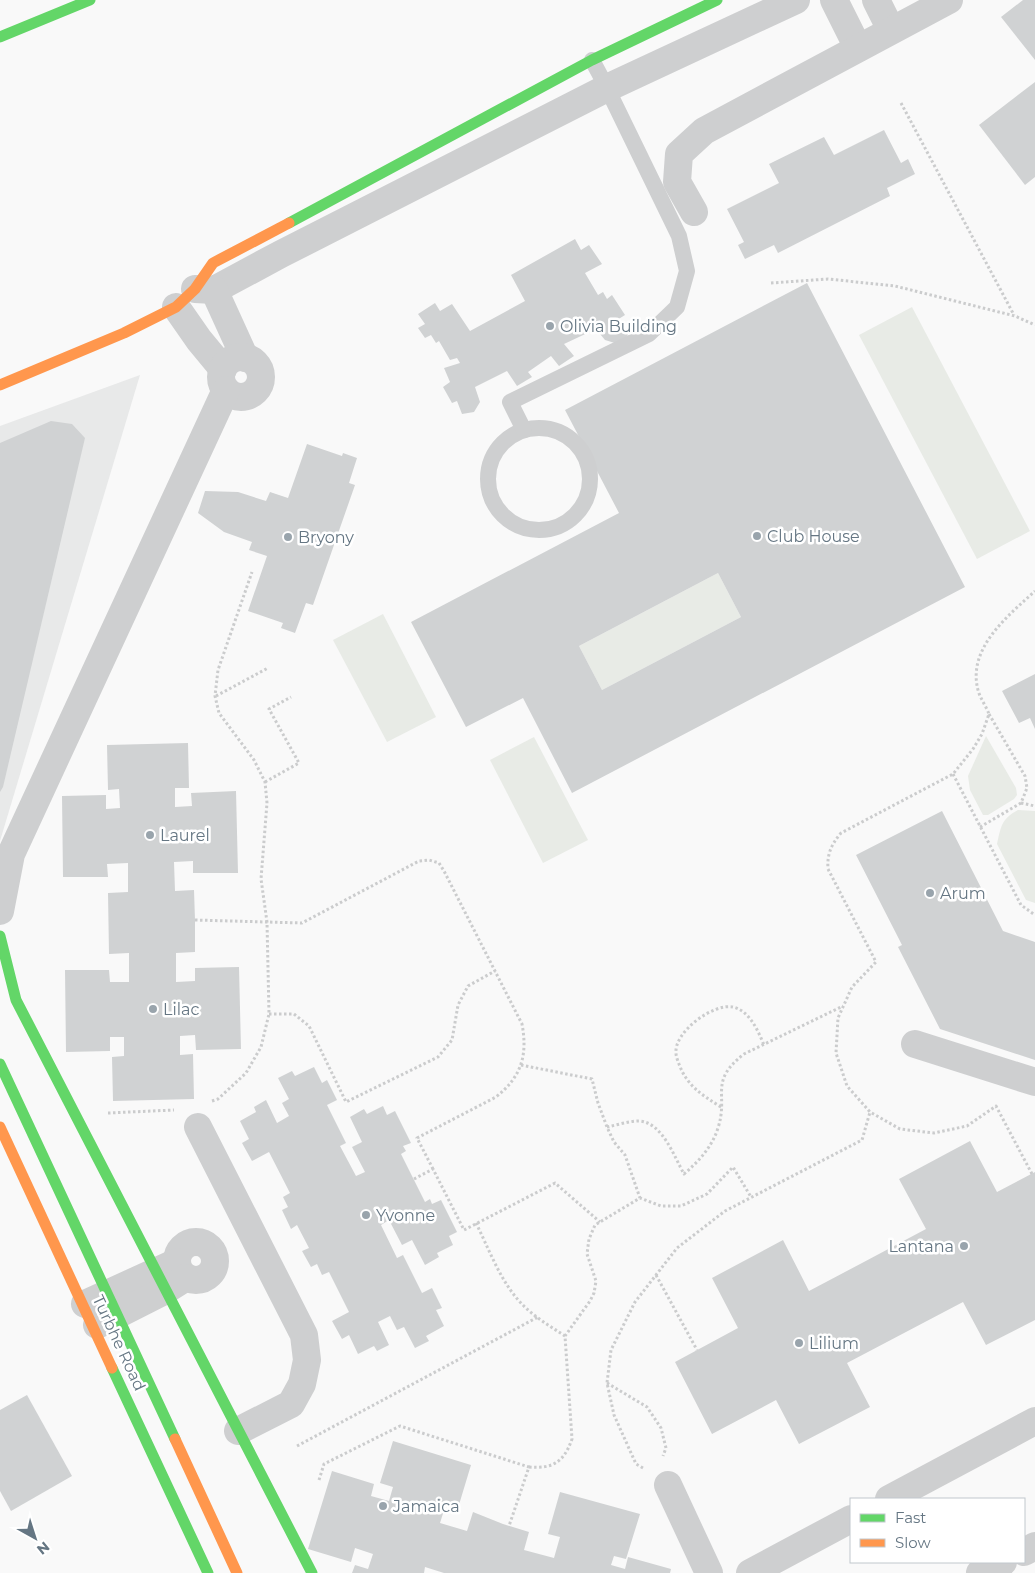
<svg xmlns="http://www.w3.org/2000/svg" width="1035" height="1573" viewBox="0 0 1035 1573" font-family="Montserrat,sans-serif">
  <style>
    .built { fill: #e8e9e9 }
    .green { fill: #e8ebe6 }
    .building { fill: #d0d2d3; fill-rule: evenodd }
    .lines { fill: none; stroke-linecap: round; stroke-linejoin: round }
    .path { stroke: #cbcccd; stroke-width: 3; stroke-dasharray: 2.5 2.5; stroke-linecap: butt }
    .lane { stroke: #cecfd0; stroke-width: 16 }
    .street { stroke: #cecfd0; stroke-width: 28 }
    .fast { stroke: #63d668; stroke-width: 11 }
    .slow { stroke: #ff974d; stroke-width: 11 }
    .poi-dot { fill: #99a4ac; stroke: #fff; stroke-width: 2 }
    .labels { text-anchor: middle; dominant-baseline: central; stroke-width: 5; stroke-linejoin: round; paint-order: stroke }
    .poi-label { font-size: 16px; fill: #657683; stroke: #fff; text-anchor: start }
    .street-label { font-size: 16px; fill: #657683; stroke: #fff }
  </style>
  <rect width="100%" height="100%" fill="#f9f9f9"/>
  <!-- built -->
  <path class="built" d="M 140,375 L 0,841 L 0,426 Z"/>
  <!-- green -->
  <g class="green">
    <path d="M 912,307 L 1030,531 L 977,559 L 859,335 Z"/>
    <path d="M 718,573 L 741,617 L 602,690 L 579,646 Z"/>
    <path d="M 383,614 L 436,717 L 387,742 L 333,640 Z"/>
    <path d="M 986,736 L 1016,788 L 1017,795 L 1014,799 L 988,815 L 983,815 L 970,790 L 968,776 Z"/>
    <path d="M 534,737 L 588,840 L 543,863 L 490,760 Z"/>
    <path d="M 1018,810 L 1035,811 L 1035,903 L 1026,900 L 997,844 C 1001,827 1001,819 1018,810 Z"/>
  </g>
  <!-- building -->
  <g class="building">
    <path d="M 1023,0 L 1035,0 L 1035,60 L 1001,17 Z"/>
    <path d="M 1035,82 L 1035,177 L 1025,185 L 979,125 Z"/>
    <path d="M 884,130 L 901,163 L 908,159 L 915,174 L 887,188 L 890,196 L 778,253 L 774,245 L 745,259 L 738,245 L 744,242 L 727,209 L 779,183 L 769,164 L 824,137 L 834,155 Z"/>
    <path d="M 575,239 L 581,250 L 589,245 L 602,264 L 585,273 L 598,295 L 603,292 L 607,299 L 612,295 L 625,315 L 617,320 L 628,335 L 618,344 L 605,340 L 596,329 L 564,344 L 574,356 L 559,366 L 551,356 L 528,372 L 532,377 L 517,386 L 507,371 L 475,387 L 480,402 L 474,412 L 462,414 L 457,401 L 452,403 L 443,387 L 450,382 L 444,368 L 460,363 L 457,358 L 450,360 L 439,341 L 436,343 L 431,335 L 425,338 L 418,328 L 425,324 L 418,314 L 435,303 L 440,311 L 452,304 L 470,331 L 525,301 L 511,275 Z"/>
    <path d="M 807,283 L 965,587 L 572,793 L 523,698 L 466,727 L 411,622 L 619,513 L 565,410 ZM 718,573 L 741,617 L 602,690 L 579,646 Z"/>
    <path d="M 51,421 L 72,424 L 85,438 L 3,787 L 0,792 L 0,443 Z"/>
    <path d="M 307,444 L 342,456 L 343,453 L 357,458 L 349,483 L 355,485 L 313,605 L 306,603 L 295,633 L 281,628 L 283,623 L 248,611 L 267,556 L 249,550 L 252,542 L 224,532 L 198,513 L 205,491 L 238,492 L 266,501 L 270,492 L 288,498 Z"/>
    <path d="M 1035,674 L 1035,729 L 1030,718 L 1019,723 L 1002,691 Z"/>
    <path d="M 188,743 L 189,788 L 175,788 L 175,807 L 192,806 L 191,793 L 236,791 L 238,873 L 193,873 L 193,861 L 174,862 L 175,891 L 194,890 L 195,920 L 195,952 L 176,953 L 176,982 L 195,981 L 195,968 L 239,967 L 241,1049 L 196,1050 L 195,1035 L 180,1036 L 180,1055 L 193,1054 L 194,1099 L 113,1101 L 112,1057 L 124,1056 L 124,1037 L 110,1037 L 110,1051 L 66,1052 L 65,970 L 109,970 L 110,982 L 129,982 L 129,953 L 109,954 L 108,893 L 128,892 L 128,863 L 107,864 L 108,877 L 63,877 L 62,796 L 106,795 L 106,809 L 120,808 L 119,789 L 108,790 L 107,745 Z"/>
    <path d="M 942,811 L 1003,931 L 1035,942 L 1035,1060 L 940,1029 L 898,947 L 902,945 L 856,855 Z"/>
    <path d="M 314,1067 L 322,1083 L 327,1080 L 337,1100 L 327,1105 L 346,1143 L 340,1146 L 356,1176 L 365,1172 L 352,1147 L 362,1142 L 350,1117 L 364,1109 L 367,1114 L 383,1106 L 387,1115 L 395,1111 L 411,1143 L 403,1146 L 406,1151 L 401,1154 L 425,1202 L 430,1199 L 432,1204 L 441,1200 L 457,1232 L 449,1236 L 453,1245 L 437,1253 L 439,1257 L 425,1265 L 412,1240 L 402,1245 L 389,1220 L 381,1225 L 397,1258 L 403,1255 L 422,1293 L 432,1288 L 442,1308 L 436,1310 L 444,1326 L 426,1336 L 429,1341 L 415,1348 L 404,1327 L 397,1330 L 390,1316 L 378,1322 L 389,1345 L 377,1351 L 374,1346 L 358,1354 L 349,1335 L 342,1339 L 332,1321 L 349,1312 L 329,1272 L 322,1275 L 317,1264 L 311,1267 L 302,1251 L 309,1248 L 297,1225 L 291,1229 L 282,1210 L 288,1207 L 283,1197 L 290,1193 L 269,1152 L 252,1161 L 242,1143 L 249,1139 L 240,1121 L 256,1112 L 254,1107 L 266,1100 L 277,1123 L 289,1116 L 282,1103 L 289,1099 L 278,1078 L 292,1071 L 295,1076 Z"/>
    <path d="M 970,1141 L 997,1192 L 1035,1172 L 1035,1320 L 986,1345 L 963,1302 L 847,1363 L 870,1407 L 799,1444 L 776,1400 L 712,1434 L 675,1362 L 738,1328 L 712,1278 L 783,1240 L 809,1291 L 862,1263 L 926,1229 L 899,1179 Z"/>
    <path d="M 27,1395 L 72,1476 L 11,1511 L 0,1491 L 0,1410 Z"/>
    <path d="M 393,1441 L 471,1465 L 458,1508 L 446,1504 L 440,1523 L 467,1531 L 473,1512 L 503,1524 L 529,1532 L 524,1550 L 554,1558 L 560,1537 L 548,1534 L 560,1492 L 640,1514 L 626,1559 L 614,1556 L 611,1565 L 625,1569 L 628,1557 L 671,1569 L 670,1573 L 444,1573 L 425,1567 L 424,1573 L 352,1573 L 355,1565 L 368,1569 L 373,1554 L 355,1548 L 351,1562 L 308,1549 L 332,1471 L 374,1484 L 371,1496 L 389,1501 L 393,1487 L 380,1483 Z"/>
  </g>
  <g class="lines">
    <!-- path -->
    <g class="path">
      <path d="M 901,103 L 1014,315"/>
      <path d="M 771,283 L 828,279 L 895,286 L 1015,316 L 1035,325"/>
      <path d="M 216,696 L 268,668"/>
      <path d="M 989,714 L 1025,776 L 1027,788 L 1021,803 L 1035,806"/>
      <path d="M 953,774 L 1021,905 L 1035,915"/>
      <path d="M 265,782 L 299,763 L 269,709 L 291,697"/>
      <path d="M 980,827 L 1021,803"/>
      <path d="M 195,920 L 302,923 L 419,861 L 429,860 L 439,863 L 444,871 L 522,1024 C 528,1056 521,1077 496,1097 L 417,1138 L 433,1169"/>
      <path d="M 269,1014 L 294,1014 L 309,1026 L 346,1102 L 438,1057 L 452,1040 L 458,1005 L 468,986 L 495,971"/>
      <path d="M 521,1065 L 592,1079 L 598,1103 L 607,1127 L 614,1142 L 625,1155 L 640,1198"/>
      <path d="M 212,1101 L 218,1099 L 246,1073 L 261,1047 L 269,1014 L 267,922 L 261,879 L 267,803 L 265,782 L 254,760 L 219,713 L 215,696 L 218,670 L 252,572"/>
      <path d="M 721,1107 C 702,1095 687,1086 679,1064 C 678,1061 676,1057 676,1053 C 674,1032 713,1003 733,1007 C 750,1011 758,1031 764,1045"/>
      <path d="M 108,1113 L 174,1110"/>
      <path d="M 607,1127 C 617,1125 629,1121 639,1121 C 662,1122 674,1156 684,1174 C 699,1161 712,1147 718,1128 C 729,1094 708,1082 744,1054 L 843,1006"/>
      <path d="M 1032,1174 L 996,1106 L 967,1126 L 934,1133 L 900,1129 L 870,1112 L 847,1086 L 836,1053 L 838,1018 L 852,987 L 876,962 L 828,869 C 827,854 831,845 841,833 L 953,774 L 973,749 L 982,734 L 989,714 C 986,706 980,698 978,690 C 967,648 1008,616 1035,591"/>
      <path d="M 414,1179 L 433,1169 L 464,1230 L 555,1183 L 600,1222"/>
      <path d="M 476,1223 C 489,1249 501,1283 522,1304 C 534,1317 550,1326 565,1336"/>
      <path d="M 656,1275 L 697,1350"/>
      <path d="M 607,1383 L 647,1407 L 661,1428 L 666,1448 L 663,1456"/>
      <path d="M 297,1446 L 538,1317"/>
      <path d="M 529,1467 C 553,1469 564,1462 572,1439 L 565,1336 L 590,1301 L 594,1293 L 596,1281 L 587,1254 L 589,1239 L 595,1225 L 640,1198 L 661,1206 L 681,1206 L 707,1194 L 733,1167 L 751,1197"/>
      <path d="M 643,1468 L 636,1464 L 614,1415 L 607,1383 L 611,1350 L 635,1302 L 677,1248 L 725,1211 L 862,1140 L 870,1112"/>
      <path d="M 319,1480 L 324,1464 L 400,1426 L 529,1467 L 509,1526"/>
    </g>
    <!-- lane -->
    <g class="lane">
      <circle cx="539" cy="479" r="51"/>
      <path d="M 524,430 L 510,402 L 649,334 L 677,307 L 687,271 L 679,236 L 607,88 L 592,60"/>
    </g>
    <!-- street -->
    <g class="street">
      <path d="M 834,0 L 858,48"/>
      <path d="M 876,0 L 891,30"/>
      <path d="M 694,212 L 677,182 L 679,154 L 704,131 L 949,0"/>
      <path d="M 195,289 L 214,290 L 281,254 L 607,88 L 796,0"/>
      <path d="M 214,290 L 245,358"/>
      <path d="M 176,307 L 199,340 L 223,369"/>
      <circle cx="241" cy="377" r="20"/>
      <path d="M 0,911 L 11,854 L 226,390"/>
      <path d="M 915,1044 L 1035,1082"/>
      <path d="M 198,1127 L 304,1335 L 307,1360 L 302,1384 L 291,1404 L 238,1431"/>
      <circle cx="196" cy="1261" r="19"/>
      <path d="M 85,1304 L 177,1262"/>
      <path d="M 97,1325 L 166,1290 L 185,1278"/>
      <path d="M 668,1485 L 709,1573"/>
      <path d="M 889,1499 L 1035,1421"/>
      <path d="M 1024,1552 L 1035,1546"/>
      <path d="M 750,1573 L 851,1519"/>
      <path d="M 980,1573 L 1003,1562"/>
    </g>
    <!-- fast -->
    <g class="fast">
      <path d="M 0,37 L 90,0"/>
      <path d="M 289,223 L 592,60 L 717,0"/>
      <path d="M 0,936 L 16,1000 L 312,1573"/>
      <path d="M 0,1064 L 175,1439"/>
      <path d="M 112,1368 L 208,1573"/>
    </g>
    <!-- slow -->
    <g class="slow">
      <path d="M 0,385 L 124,333 L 176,307 L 195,289 L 213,263 L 289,223"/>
      <path d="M 0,1127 L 112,1368"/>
      <path d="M 175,1439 L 237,1573"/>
    </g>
  </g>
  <!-- markers -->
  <g class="poi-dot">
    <circle cx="550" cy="326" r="5"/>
    <circle cx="757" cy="536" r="5"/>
    <circle cx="288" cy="537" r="5"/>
    <circle cx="150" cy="835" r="5"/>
    <circle cx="930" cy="893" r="5"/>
    <circle cx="153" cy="1009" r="5"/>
    <circle cx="366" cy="1215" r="5"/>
    <circle cx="964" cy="1246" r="5"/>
    <circle cx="799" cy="1343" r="5"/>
    <circle cx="383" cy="1506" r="5"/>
  </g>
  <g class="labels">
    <!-- poi labels -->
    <g class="poi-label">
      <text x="560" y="326">Olivia Building</text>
      <text x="767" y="536">Club House</text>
      <text x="298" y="537">Bryony</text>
      <text x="160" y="835">Laurel</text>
      <text x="940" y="893">Arum</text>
      <text x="163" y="1009">Lilac</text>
      <text x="376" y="1215">Yvonne</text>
      <text x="954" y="1246" text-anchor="end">Lantana</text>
      <text x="809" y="1343">Lilium</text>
      <text x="393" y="1506">Jamaica</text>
    </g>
    <!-- street labels -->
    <g class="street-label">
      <text transform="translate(119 1343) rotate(65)">Turbhe Road</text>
    </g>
  </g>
  <!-- legend -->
  <rect x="850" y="1498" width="175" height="65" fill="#ffffff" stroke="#c1c8cd"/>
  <rect x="860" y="1514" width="25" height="8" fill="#63d668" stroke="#c1c8cd"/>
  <text x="895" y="1523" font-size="15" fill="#657683">Fast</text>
  <rect x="860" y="1539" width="25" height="8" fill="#ff974d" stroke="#c1c8cd"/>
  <text x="895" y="1548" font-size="15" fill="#657683">Slow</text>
  <!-- north arrow -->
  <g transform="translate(35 1538) rotate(141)" stroke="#ffffff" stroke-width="4" paint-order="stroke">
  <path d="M0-4L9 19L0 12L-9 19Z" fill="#657683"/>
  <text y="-8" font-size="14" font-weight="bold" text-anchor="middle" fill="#657683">N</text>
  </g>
</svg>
